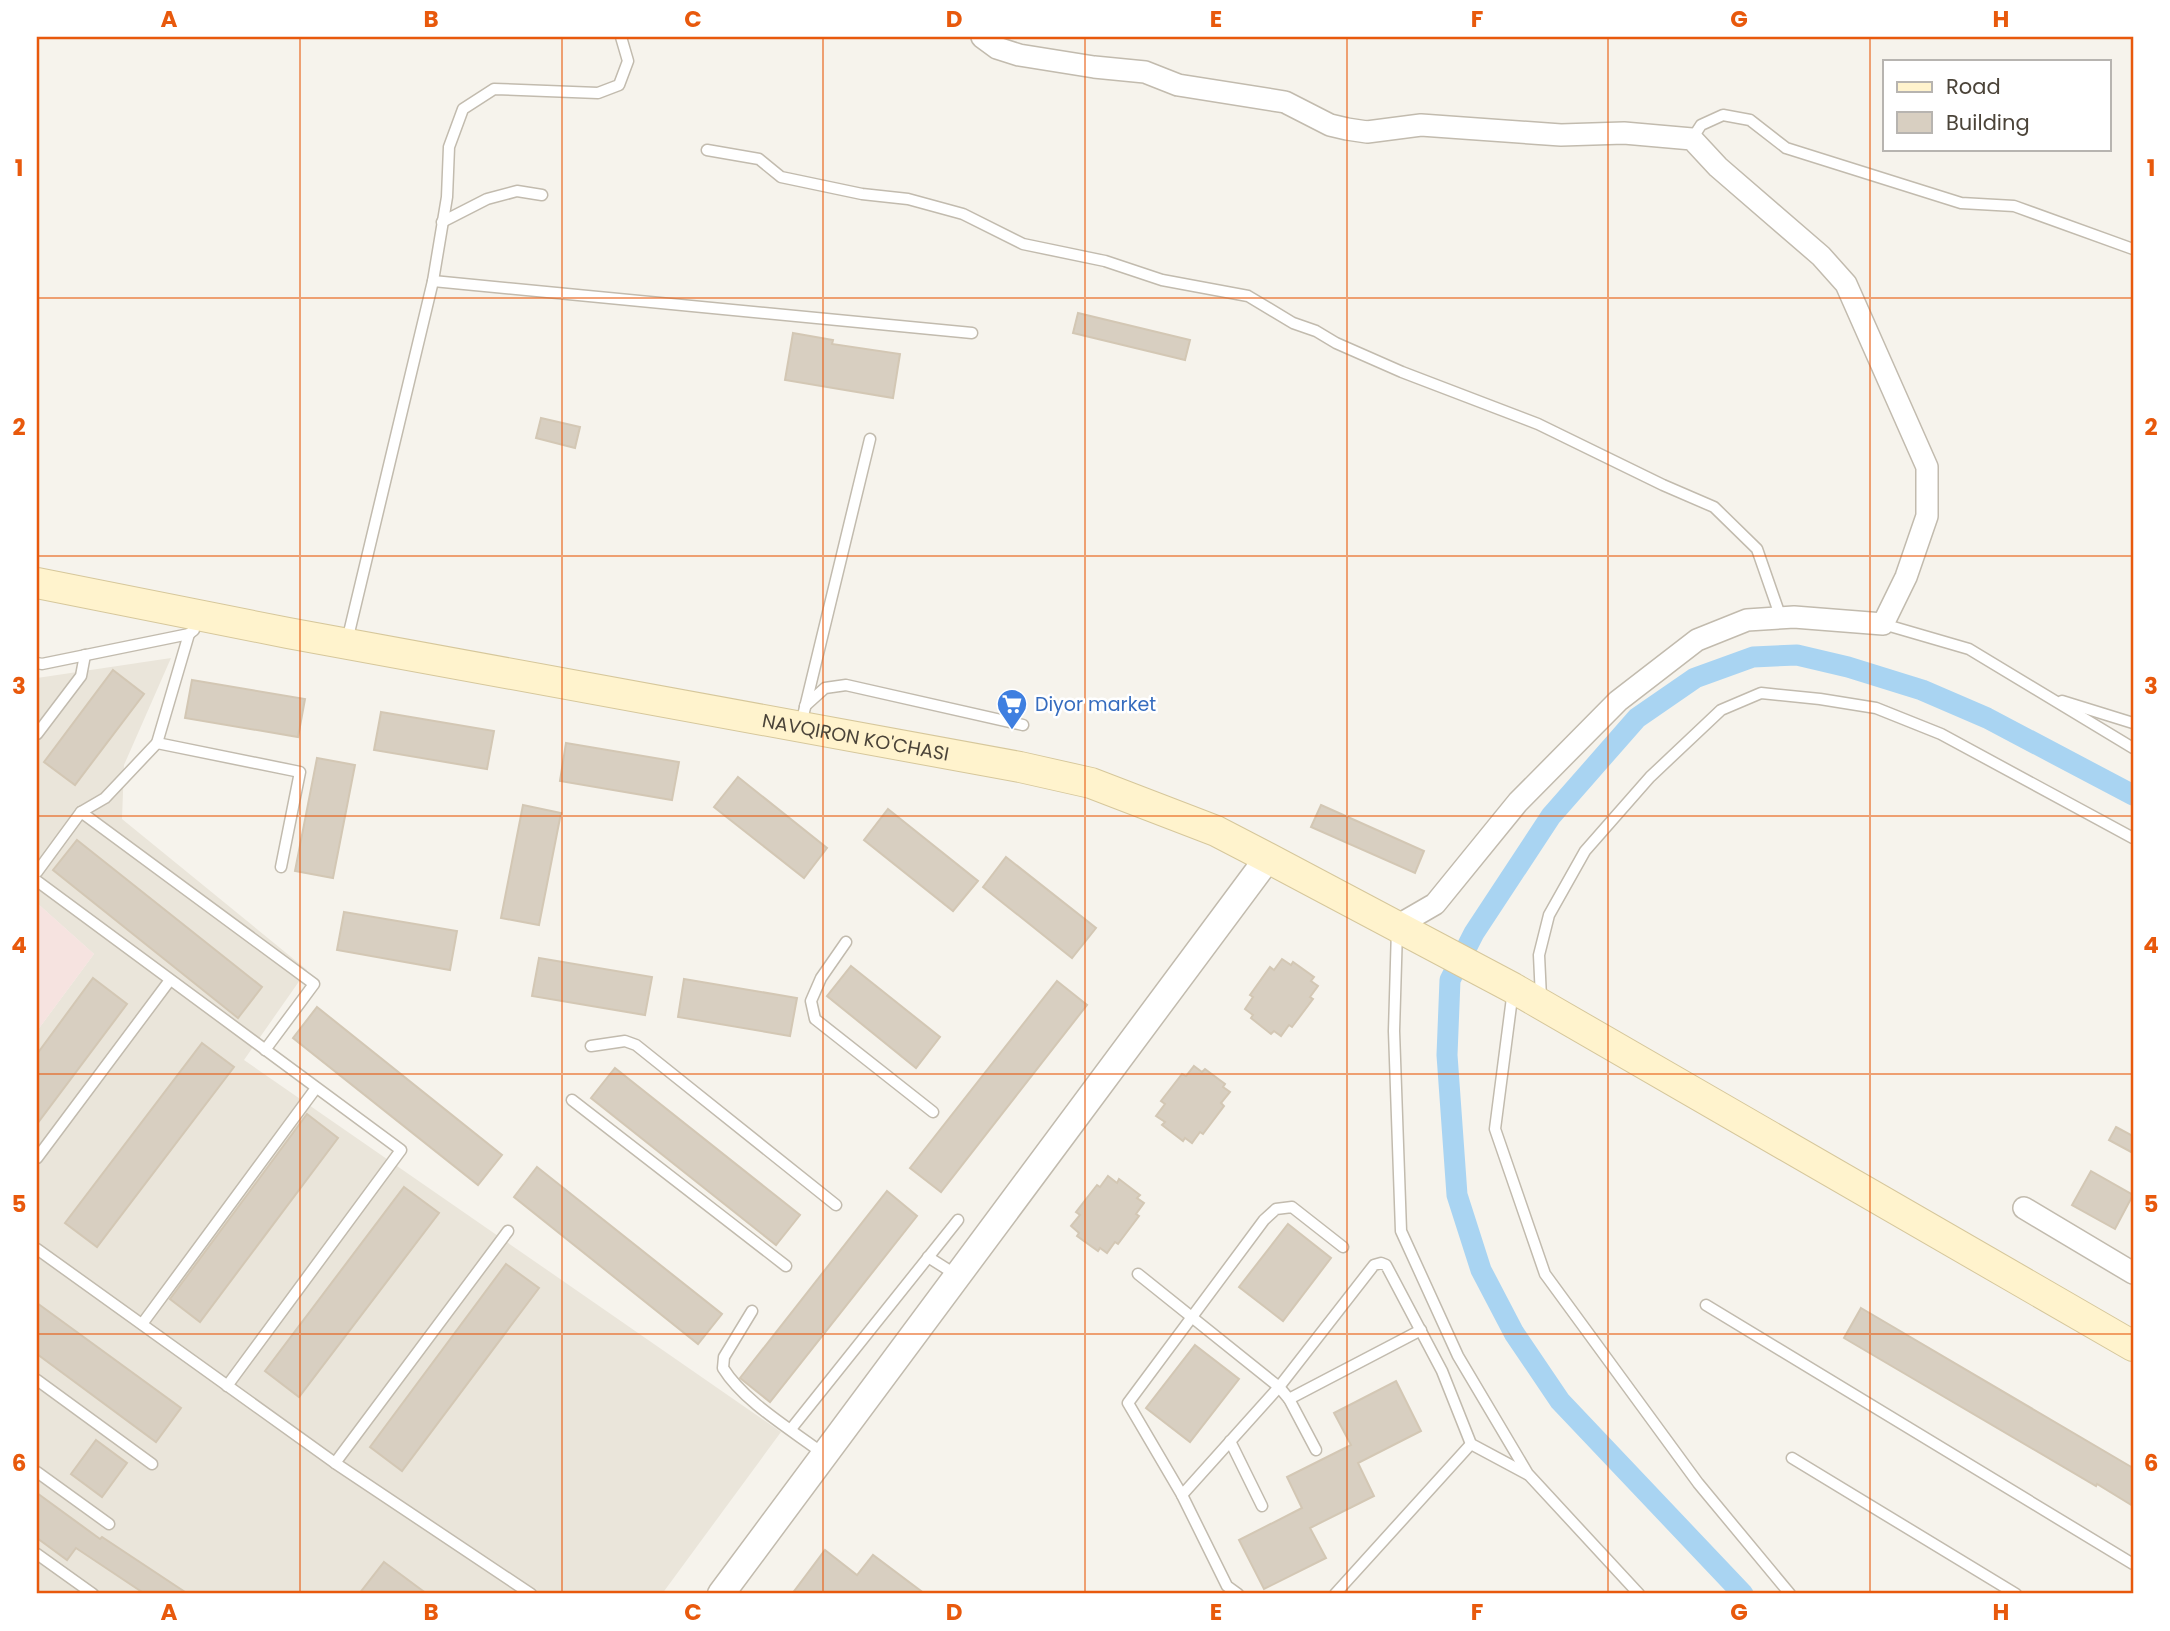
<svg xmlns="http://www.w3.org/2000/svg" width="2170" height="1631" viewBox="0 0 2170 1631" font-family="Poppins,sans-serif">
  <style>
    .residential { fill: #eae5da }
    .medical { fill: #f6e3e0 }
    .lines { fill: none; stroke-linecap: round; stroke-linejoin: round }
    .canal { stroke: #a9d4f2; stroke-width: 21 }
    .building { fill: #d8cfc1; stroke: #d3c7b4; stroke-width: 2 }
    .service-casing { stroke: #c2bbae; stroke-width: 13 }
    .minor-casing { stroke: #c2bbae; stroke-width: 24 }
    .tertiary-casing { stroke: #c2bbae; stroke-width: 29 }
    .secondary-casing { stroke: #d6c79b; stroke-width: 32 }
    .service { stroke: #fff; stroke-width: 10 }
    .minor { stroke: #fff; stroke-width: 21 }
    .tertiary { stroke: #fff; stroke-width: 26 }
    .secondary { stroke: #fff3cd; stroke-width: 30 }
    .grid { fill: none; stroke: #e8590c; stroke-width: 2; stroke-opacity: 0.55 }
    .labels { text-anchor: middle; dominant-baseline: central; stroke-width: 5; stroke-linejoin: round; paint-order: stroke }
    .shop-label { font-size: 19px; fill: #366cbe; stroke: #fff; text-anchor: start }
    .street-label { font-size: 19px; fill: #4b4439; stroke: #fff }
    .neatline { fill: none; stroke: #e8590c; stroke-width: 2.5 }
    .grid-label { font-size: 23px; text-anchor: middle; font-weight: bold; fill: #e8590c }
  </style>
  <rect width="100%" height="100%" fill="#f6f3ec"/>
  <!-- residential -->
  <path class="residential" d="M 171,658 L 124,765 L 122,819 L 307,970 L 244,1060 L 781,1432 L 662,1594 L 37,1594 L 37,1031 L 94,954 L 37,903 L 37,678 Z"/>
  <!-- medical -->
  <path class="medical" d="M 37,903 L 94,954 L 37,1031 Z"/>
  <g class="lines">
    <!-- canal -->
    <path class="canal" d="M 1743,1594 L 1560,1401 L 1514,1333 L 1481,1270 L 1457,1195 L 1447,1055 L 1450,980 L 1474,933 L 1551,816 L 1637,718 L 1695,678 L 1753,657 L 1797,655 L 1848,667 L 1922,690 L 1987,718 L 2133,795"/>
  </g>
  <!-- building -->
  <g class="building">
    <path d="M 1078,313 L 1190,340 L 1185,360 L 1073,333 Z"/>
    <path d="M 793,333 L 833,340 L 832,344 L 900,354 L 893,398 L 785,380 Z"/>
    <path d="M 541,418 L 580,427 L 575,448 L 536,438 Z"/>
    <path d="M 113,670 L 144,694 L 75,785 L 44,762 Z"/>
    <path d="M 192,680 L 305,699 L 298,737 L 185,718 Z"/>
    <path d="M 381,712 L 494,731 L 487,769 L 374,750 Z"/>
    <path d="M 566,743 L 679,762 L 672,800 L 560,781 Z"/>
    <path d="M 317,758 L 355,765 L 333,878 L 295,871 Z"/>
    <path d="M 738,777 L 827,848 L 804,878 L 714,807 Z"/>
    <path d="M 523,805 L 561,813 L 539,925 L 501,918 Z"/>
    <path d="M 1321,805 L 1424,851 L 1415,873 L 1311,827 Z"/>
    <path d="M 888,809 L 978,881 L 953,911 L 864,840 Z"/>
    <path d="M 77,840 L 262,987 L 238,1018 L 53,870 Z"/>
    <path d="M 1006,857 L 1096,928 L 1072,958 L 983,887 Z"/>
    <path d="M 344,912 L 457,931 L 450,970 L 337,950 Z"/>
    <path d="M 539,958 L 652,977 L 645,1015 L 532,996 Z"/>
    <path d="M 1282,959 L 1291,965 L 1293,962 L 1314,977 L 1311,981 L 1318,986 L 1310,997 L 1313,999 L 1292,1027 L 1289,1025 L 1281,1036 L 1274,1031 L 1271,1034 L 1251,1018 L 1253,1015 L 1245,1009 L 1253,997 L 1250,995 L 1270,967 L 1274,970 Z"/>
    <path d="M 851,966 L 940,1037 L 916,1068 L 827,996 Z"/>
    <path d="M 93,978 L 127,1004 L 37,1124 L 37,1054 Z"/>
    <path d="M 684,979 L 797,998 L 790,1036 L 678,1017 Z"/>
    <path d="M 1057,981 L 1087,1005 L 941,1192 L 910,1168 Z"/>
    <path d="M 317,1007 L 502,1155 L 478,1185 L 293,1038 Z"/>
    <path d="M 202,1043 L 234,1067 L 97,1247 L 65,1223 Z"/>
    <path d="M 1194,1066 L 1202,1072 L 1205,1069 L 1225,1084 L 1223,1087 L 1230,1092 L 1221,1103 L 1224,1106 L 1203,1134 L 1200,1132 L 1192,1143 L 1185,1138 L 1183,1141 L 1162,1125 L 1165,1122 L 1156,1116 L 1165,1104 L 1161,1101 L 1182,1074 L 1186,1076 Z"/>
    <path d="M 615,1068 L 800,1215 L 776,1245 L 591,1098 Z"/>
    <path d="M 307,1114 L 338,1138 L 200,1322 L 170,1299 Z"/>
    <path d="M 2116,1127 L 2133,1136 L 2133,1153 L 2109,1140 Z"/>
    <path d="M 537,1167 L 722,1314 L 698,1344 L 514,1197 Z"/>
    <path d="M 2091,1171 L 2133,1195 L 2115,1229 L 2072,1205 Z"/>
    <path d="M 1108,1176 L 1117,1183 L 1119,1179 L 1140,1195 L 1137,1198 L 1144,1203 L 1136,1214 L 1139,1216 L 1118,1244 L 1115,1242 L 1107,1253 L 1100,1248 L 1098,1251 L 1077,1236 L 1079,1233 L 1071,1226 L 1080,1215 L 1076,1212 L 1097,1185 L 1100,1187 Z"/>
    <path d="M 404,1187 L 439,1213 L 299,1397 L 265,1371 Z"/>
    <path d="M 887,1191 L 917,1216 L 770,1402 L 740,1378 Z"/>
    <path d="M 1288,1224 L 1331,1258 L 1283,1321 L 1239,1287 Z"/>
    <path d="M 506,1264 L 539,1288 L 402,1471 L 370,1447 Z"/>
    <path d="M 37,1303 L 181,1408 L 156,1442 L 37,1354 Z"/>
    <path d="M 1861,1308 L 2133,1468 L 2133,1506 L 2097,1484 L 2096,1486 L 1844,1338 Z"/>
    <path d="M 1195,1345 L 1239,1379 L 1190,1442 L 1146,1408 Z"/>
    <path d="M 1396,1381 L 1421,1431 L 1358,1463 L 1374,1496 L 1310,1528 L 1326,1558 L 1264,1589 L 1239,1540 L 1302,1508 L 1287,1477 L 1351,1445 L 1334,1413 Z"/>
    <path d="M 96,1440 L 127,1463 L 102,1497 L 71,1474 Z"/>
    <path d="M 37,1493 L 100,1539 L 102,1537 L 188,1594 L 145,1594 L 76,1548 L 67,1560 L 37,1538 Z"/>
    <path d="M 825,1550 L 857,1575 L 873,1555 L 925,1594 L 792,1594 Z"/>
    <path d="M 384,1562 L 427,1594 L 359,1594 Z"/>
  </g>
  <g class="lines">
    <!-- service casing -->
    <g class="service-casing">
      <g id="service">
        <path d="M 1692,139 L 1701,125 L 1723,115 L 1750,120 L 1786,148 L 1961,203 L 2014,206 L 2133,249"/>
        <path d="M 707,150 L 759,159 L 781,177 L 862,194 L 908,199 L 963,214 L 1023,244 L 1105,261 L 1162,280 L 1248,296 L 1293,323 L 1316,331 L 1336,343 L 1402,372 L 1538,424 L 1663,485 L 1714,507 L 1757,549 L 1781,618"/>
        <path d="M 442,222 L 487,199 L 517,191 L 542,195"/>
        <path d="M 433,281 L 972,333"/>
        <path d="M 1883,624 L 1969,649 L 2133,748"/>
        <path d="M 347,641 L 433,281 L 447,197 L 449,147 L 463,109 L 494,89 L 598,93 L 619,85 L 628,61 L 621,37"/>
        <path d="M 37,663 L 42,664 L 189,634 L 194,630"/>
        <path d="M 2062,701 L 2133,723"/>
        <path d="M 805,706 L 825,688 L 846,685 L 1023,725"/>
        <path d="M 801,724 L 870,439"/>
        <path d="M 37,734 L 81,676 L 85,655"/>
        <path d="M 157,743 L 300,772 L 281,867"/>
        <path d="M 81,812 L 105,798 L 157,743 L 189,634"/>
        <path d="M 37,872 L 81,812 L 314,984 L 265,1050"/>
        <path d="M 37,881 L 401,1150 L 227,1386"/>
        <path d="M 1397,929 L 1394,1031 L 1401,1231 L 1458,1356 L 1528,1474 L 1639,1594"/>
        <path d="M 846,942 L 821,978 L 811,1001 L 815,1019 L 933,1112"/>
        <path d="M 1513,990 L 1495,1129 L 1545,1274 L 1698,1483 L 1790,1594"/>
        <path d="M 1541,998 L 1539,955 L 1549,915 L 1585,851 L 1650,777 L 1721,710 L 1761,693 L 1820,699 L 1876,708 L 1941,734 L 2133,838"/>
        <path d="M 591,1046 L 625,1041 L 636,1045 L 836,1205"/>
        <path d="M 572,1100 L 786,1266"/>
        <path d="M 37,1158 L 170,980"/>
        <path d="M 37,1249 L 335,1463 L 531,1594"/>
        <path d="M 928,1257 L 958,1276"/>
        <path d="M 1138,1274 L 1279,1387 L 1289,1399"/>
        <path d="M 1706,1305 L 2133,1564"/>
        <path d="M 752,1311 L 724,1357 L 723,1368 C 744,1402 792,1430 825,1455"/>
        <path d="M 142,1324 L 316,1088"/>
        <path d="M 37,1380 L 152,1464"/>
        <path d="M 791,1429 L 958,1220"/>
        <path d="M 1230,1441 L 1262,1506"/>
        <path d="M 1316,1450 L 1289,1399 L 1421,1330"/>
        <path d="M 1792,1458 L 2016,1594"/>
        <path d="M 335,1463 L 508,1231"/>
        <path d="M 37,1472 L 109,1524"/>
        <path d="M 1182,1495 L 1279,1387 L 1374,1265 L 1381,1263 L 1386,1265 L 1442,1371 L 1471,1444 L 1527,1474"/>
        <path d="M 37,1554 L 93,1594"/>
        <path d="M 1238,1594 L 1227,1586 L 1182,1495 L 1128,1403 L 1264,1220 L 1276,1209 L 1292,1207 L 1343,1247"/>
        <path d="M 1335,1594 L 1471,1444"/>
      </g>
    </g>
    <!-- minor casing -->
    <g class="minor-casing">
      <g id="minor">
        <path d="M 982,37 L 997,48 L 1019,55 L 1094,67 L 1145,72 L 1178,85 L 1285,102 L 1330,125 L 1347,129 L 1367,132 L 1421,125 L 1561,135 L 1624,133 L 1692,139 L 1718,167 L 1821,256 L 1846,284 L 1927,467 L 1927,516 L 1906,577 L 1883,624 L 1794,617 L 1747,620 L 1697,640 L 1618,701 L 1518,802 L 1435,904 L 1397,926"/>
        <path d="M 2024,1208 L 2133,1273"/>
      </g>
    </g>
    <!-- tertiary casing -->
    <g class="tertiary-casing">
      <path id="tertiary" d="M 721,1594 L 1268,858"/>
    </g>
    <!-- secondary casing -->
    <g class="secondary-casing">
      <g id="secondary">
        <path id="s1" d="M 37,583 L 288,633 L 1020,767 L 1091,783 L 1216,831 L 1268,858 L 1513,988 L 2133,1346"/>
      </g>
    </g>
    <!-- service -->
    <use href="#service" class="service"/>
    <!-- minor -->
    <use href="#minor" class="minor"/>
    <!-- tertiary -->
    <use href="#tertiary" class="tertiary"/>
    <!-- secondary -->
    <use href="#secondary" class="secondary"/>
  </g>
  <!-- grid -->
  <path class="grid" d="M 300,37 L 300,1594M 562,37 L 562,1594M 823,37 L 823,1594M 1085,37 L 1085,1594M 1347,37 L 1347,1594M 1608,37 L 1608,1594M 1870,37 L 1870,1594M 37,298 L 2133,298M 37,556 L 2133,556M 37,816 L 2133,816M 37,1074 L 2133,1074M 37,1334 L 2133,1334"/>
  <!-- icons -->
  <defs>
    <g id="supermarket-pin" transform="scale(1.575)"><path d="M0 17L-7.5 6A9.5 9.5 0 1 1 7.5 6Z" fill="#3f7fe0" stroke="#fff"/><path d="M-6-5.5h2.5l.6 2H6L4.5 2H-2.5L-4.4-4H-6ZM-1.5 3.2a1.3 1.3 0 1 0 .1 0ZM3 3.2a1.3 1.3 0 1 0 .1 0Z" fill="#fff"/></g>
  </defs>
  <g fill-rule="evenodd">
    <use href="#supermarket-pin" x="1012" y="704"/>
  </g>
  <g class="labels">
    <!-- shop labels -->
    <g class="shop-label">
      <text x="1035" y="704">Diyor market</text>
    </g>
    <!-- street labels -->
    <g class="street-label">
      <text stroke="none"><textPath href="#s1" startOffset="833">NAVQIRON KO'CHASI</textPath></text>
    </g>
  </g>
  <!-- border -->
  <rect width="2170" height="1631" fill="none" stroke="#ffffff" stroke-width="77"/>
  <!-- legend -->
  <rect x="1883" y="60" width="228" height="91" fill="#ffffff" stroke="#b7b4b0" stroke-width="2"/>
  <rect x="1897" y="82" width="35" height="10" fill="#fff3cd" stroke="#b7b4b0" stroke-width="2"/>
  <text x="1946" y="94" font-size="21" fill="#4b4439">Road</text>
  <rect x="1897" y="112" width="35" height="21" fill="#d8cfc1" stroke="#b7b4b0" stroke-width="2"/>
  <text x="1946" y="130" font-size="21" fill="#4b4439">Building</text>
  <rect x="38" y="38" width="2094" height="1554" class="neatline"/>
  <g class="grid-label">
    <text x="169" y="27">A</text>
    <text x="431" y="27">B</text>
    <text x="693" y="27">C</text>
    <text x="954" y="27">D</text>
    <text x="1216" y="27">E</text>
    <text x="1477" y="27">F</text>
    <text x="1739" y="27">G</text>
    <text x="2001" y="27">H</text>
    <text x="19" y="176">1</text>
    <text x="2151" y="176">1</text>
    <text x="19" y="435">2</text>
    <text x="2151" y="435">2</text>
    <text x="19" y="694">3</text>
    <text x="2151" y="694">3</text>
    <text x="19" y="953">4</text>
    <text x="2151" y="953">4</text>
    <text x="19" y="1212">5</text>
    <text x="2151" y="1212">5</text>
    <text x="19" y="1471">6</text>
    <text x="2151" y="1471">6</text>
    <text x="169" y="1620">A</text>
    <text x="431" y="1620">B</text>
    <text x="693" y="1620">C</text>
    <text x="954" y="1620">D</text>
    <text x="1216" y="1620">E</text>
    <text x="1477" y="1620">F</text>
    <text x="1739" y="1620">G</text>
    <text x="2001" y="1620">H</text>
  </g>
</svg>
